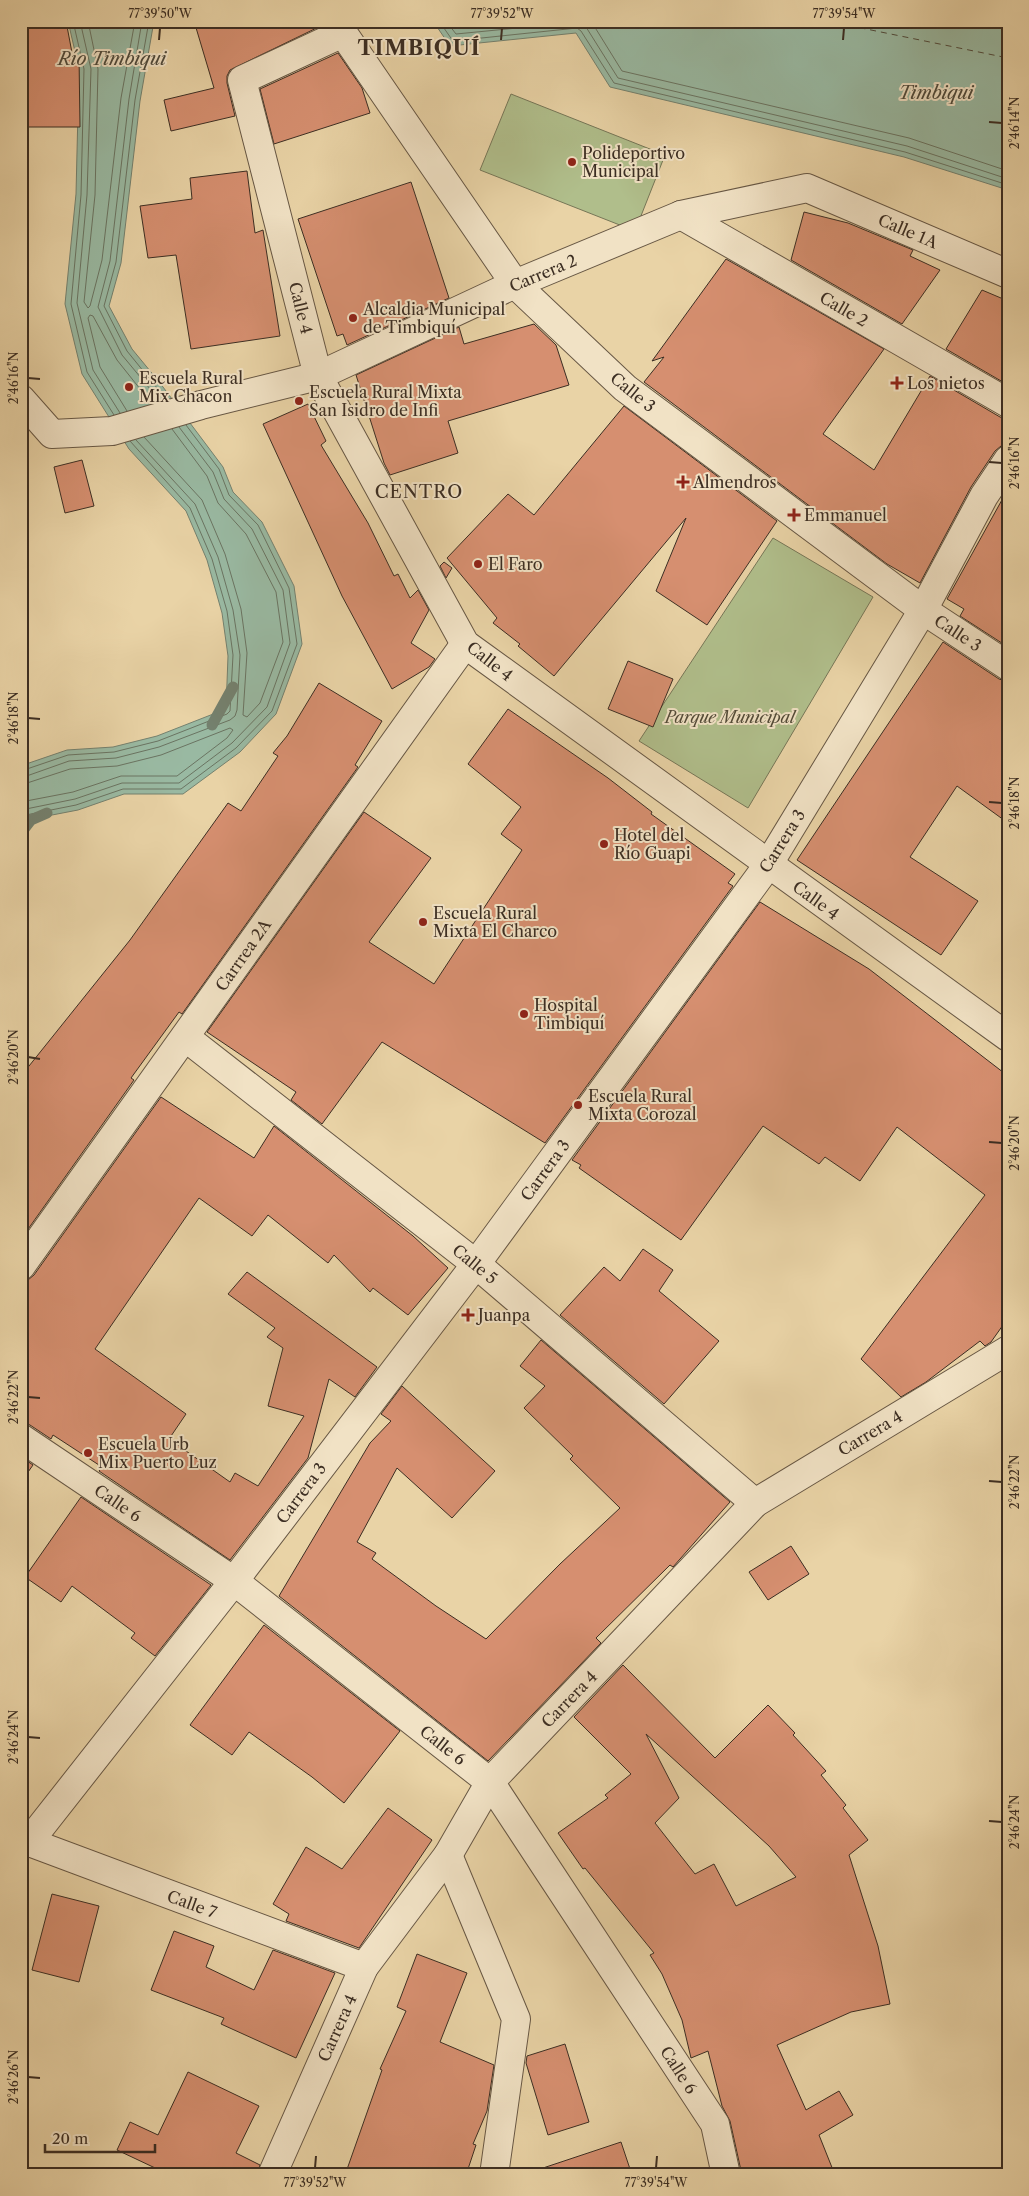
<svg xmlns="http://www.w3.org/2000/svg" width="1029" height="2196" viewBox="0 0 1029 2196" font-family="'Libre Caslon Text',serif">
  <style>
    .green { fill: #b0be8b; stroke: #767657 }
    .water { fill: #99b9a2; stroke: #74816f }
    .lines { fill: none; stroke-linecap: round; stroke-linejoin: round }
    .shore { stroke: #6a7462; stroke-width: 1 }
    .stream { stroke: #74816f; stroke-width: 11 }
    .ferry { stroke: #4f4a3c; stroke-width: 1; stroke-dasharray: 6 5; stroke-linecap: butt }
    .building { fill: #d68f70; stroke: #3c2e23; fill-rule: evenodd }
    .minor-casing { stroke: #675744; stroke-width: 30 }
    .minor { stroke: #f1e2c5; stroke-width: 28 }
    .ticks { fill: none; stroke: #3c2e23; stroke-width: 2 }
    .poi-dot { fill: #8f2418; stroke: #f1e2c5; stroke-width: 2 }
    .labels { text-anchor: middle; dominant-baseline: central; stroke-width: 4; stroke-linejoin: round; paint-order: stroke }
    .poi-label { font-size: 16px; fill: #3c2e23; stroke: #f1e2c5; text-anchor: start }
    .street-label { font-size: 16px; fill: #3c2e23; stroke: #f1e2c5 }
    .park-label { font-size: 16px; font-style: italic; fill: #534b38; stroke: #f1e2c5 }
    .water-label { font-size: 18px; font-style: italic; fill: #4f4a3c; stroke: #f1e2c5 }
    .neighbourhood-label { font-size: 18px; letter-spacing: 1px; fill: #3c2e23; stroke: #f1e2c5 }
    .district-label { font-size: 21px; font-weight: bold; letter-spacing: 1px; fill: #3c2e23; stroke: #f1e2c5 }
    .neatline { fill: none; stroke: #3c2e23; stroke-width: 2 }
    .ticks-label { font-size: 12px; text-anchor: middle; fill: #3c2e23 }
  </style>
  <rect width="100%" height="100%" fill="#e9d3a6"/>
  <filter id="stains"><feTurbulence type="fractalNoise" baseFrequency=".004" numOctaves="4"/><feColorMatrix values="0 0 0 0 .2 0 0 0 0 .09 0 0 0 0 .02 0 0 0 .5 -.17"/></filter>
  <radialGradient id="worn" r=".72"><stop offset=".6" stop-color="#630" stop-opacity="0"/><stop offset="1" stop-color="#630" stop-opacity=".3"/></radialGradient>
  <!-- green -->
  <g class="green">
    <path d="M 511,94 L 665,155 L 635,231 L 480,170 Z"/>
    <path d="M 773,538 L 873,597 L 748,808 L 639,741 Z"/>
  </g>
  <!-- water -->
  <g class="water">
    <path d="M 68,21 L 154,21 L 140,101 L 121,263 L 109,306 L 132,349 L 160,383 L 223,467 L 233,492 L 262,522 L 294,586 L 302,644 L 276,714 L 240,752 L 183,794 L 124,794 L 78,810 L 21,821 L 21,768 L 29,763 L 67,750 L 113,747 L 157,736 L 226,709 L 228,656 L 222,613 L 207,560 L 186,511 L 129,449 L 82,374 L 65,304 L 76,194 L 79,69 Z"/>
    <path d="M 433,21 L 1008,21 L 1008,190 L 904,157 L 610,87 L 576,33 L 450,46 Z"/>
  </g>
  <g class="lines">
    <!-- shore -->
    <g class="shore">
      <path d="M 73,21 L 84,69 L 81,195 L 71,304 L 87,372 L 114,415"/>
      <path d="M 80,21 L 91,69 L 87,195 L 77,303 L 93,370 L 120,413"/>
      <path d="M 88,21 L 98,69 L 95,195 L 84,302 L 88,308 L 90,306 L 102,260 L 121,98 L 135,21"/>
      <path d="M 142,21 L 129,99 L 110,261 L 98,307 L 122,355 L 160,401"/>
      <path d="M 149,21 L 135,100 L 116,262 L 104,306 L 127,351 L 166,399"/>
      <path d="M 439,21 L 453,41 L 577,28 L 581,31 L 614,83 L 905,152 L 1008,185"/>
      <path d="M 446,21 L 456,34 L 579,22 L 586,27 L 618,78 L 907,146 L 1008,179"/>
      <path d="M 455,21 L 460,26 L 510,21"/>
      <path d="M 591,21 L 622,71 L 909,138 L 1008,171"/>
      <path d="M 127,411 L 100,367 L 88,318 L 90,315 L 93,316 L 117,360 L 152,404"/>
      <path d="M 144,437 L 202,500 L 225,554 L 241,609 L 247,653 L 243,715 L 247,717 L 260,703 L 283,642 L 276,592 L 246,534 L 218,503 L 207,476 L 172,429"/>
      <path d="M 21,771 L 68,755 L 114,752 L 158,741 L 227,714 L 230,711 L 233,655 L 227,611 L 212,559 L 190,508 L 130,441"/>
      <path d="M 21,778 L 69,761 L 116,758 L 159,747 L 230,720 L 235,716 L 237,710 L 240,655 L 233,610 L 218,557 L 195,504 L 136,440"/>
      <path d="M 21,785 L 70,769 L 117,766 L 161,755 L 230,728 L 233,730 L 227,738 L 177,776 L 121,776 L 73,792 L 21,802"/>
      <path d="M 21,810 L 75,799 L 122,783 L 179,783 L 232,743 L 267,707 L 290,643 L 283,590 L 252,529 L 224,499 L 213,472 L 179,427"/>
      <path d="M 21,816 L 76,805 L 123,789 L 181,789 L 236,748 L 272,711 L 297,644 L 289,588 L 258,525 L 229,495 L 219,469 L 186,425"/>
    </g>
    <!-- stream -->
    <g class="stream">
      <path d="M 212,725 L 233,687"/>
      <path d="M 21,833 L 31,820 L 47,813"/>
    </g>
    <!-- ferry -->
    <path class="ferry" d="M 827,21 L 1008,58"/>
  </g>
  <!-- building -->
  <g class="building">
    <path d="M 21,21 L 66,21 L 73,58 L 79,57 L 80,127 L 21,127 Z"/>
    <path d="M 194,21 L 331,21 L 230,70 L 227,76 L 227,83 L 235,116 L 171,131 L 164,100 L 214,88 Z"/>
    <path d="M 338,53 L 362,88 L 370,113 L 274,144 L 260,89 Z"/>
    <path d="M 247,171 L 255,233 L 263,230 L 280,336 L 191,349 L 176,255 L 148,258 L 140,206 L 192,199 L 190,178 Z"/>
    <path d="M 411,182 L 449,298 L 347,345 L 343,334 L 337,336 L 298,219 Z"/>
    <path d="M 804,212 L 848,223 L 913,250 L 910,256 L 940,270 L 902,324 L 791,260 Z"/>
    <path d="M 726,259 L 884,349 L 823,434 L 874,470 L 930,376 L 1000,417 L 1008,419 L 1008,445 L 1001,446 L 995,451 L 971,487 L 920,583 L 887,564 L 644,382 L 664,357 L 652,361 Z"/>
    <path d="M 982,290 L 1008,301 L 1008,385 L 946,349 Z"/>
    <path d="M 534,324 L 556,345 L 569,385 L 448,421 L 458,453 L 390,475 L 384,463 L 356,375 L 459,327 L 464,344 Z"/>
    <path d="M 308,404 L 326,441 L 321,445 L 368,523 L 394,576 L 398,574 L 410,598 L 418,590 L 429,610 L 411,643 L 435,659 L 429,667 L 392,689 L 342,596 L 263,424 Z"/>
    <path d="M 624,406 L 777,521 L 707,625 L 656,591 L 686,518 L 554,676 L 518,646 L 520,644 L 493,623 L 497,618 L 447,558 L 508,494 L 534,515 Z"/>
    <path d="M 82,460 L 94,506 L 65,513 L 54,467 Z"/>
    <path d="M 1008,489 L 1008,647 L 960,616 L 964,609 L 947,599 Z"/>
    <path d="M 444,562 L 452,568 L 446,578 L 440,566 Z"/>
    <path d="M 943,642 L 999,679 L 1008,682 L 1008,823 L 957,786 L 910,857 L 978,901 L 941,955 L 797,860 Z"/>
    <path d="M 628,661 L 673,679 L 653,727 L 608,709 Z"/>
    <path d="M 319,683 L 382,721 L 355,765 L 358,767 L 182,1014 L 179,1012 L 131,1078 L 134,1080 L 21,1239 L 21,1076 L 130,940 L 228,803 L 241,811 L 278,756 L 273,753 L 287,736 Z"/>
    <path d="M 508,709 L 608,778 L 652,812 L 651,814 L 735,874 L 728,883 L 733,886 L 545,1143 L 382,1042 L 322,1124 L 291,1100 L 296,1092 L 207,1032 L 364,812 L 431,858 L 369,942 L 434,984 L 522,850 L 501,834 L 521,807 L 468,764 Z"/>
    <path d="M 760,902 L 869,969 L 1008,1076 L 1008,1318 L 991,1342 L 985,1346 L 980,1341 L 926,1382 L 901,1397 L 861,1359 L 985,1195 L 897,1127 L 860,1181 L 825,1157 L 819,1164 L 763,1126 L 681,1240 L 579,1168 L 581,1165 L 572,1160 Z"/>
    <path d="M 161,1097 L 254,1158 L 274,1126 L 413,1236 L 448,1268 L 408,1315 L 373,1288 L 370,1292 L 334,1255 L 328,1263 L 268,1215 L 252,1236 L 199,1198 L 95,1349 L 186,1414 L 169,1439 L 230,1482 L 235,1473 L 258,1486 L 304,1416 L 268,1406 L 283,1348 L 267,1337 L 275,1328 L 228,1294 L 247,1272 L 377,1367 L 355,1397 L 329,1379 L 308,1458 L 230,1560 L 99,1471 L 102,1467 L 53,1435 L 51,1439 L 30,1425 L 21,1422 L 21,1281 L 28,1280 L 34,1275 Z"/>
    <path d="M 643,1249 L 673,1270 L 659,1291 L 719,1341 L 664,1404 L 560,1315 L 604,1267 L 620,1281 Z"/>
    <path d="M 541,1340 L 730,1502 L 673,1567 L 670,1565 L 596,1638 L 601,1643 L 488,1761 L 279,1596 L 370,1443 L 391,1421 L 381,1414 L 402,1386 L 495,1471 L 452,1518 L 397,1468 L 357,1542 L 376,1553 L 372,1559 L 436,1606 L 486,1639 L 560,1564 L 620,1508 L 570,1459 L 573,1456 L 524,1408 L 545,1386 L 520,1366 Z"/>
    <path d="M 21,1457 L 33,1465 L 21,1482 Z"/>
    <path d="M 81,1497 L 211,1585 L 155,1656 L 131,1638 L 135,1633 L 72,1586 L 61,1602 L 25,1577 Z"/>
    <path d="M 791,1546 L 809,1574 L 768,1600 L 749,1572 Z"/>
    <path d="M 264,1625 L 400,1731 L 344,1803 L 312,1777 L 249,1732 L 232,1755 L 190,1725 Z"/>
    <path d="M 623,1665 L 715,1758 L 768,1705 L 795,1733 L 793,1735 L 826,1771 L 821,1775 L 846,1805 L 843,1808 L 868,1840 L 849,1855 L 878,1946 L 890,2004 L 851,2012 L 777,2045 L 806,2110 L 839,2091 L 853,2115 L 819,2135 L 835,2175 L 742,2175 L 730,2121 L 722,2106 L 708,2051 L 691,2058 L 682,2020 L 662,1974 L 650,1955 L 654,1953 L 585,1868 L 583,1869 L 558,1833 L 608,1798 L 605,1795 L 631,1774 L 574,1717 ZM 646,1734 L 769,1846 L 796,1877 L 736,1906 L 714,1864 L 695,1874 L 655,1823 L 679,1798 Z"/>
    <path d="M 388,1808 L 432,1840 L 359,1948 L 286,1921 L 289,1914 L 273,1904 L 306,1847 L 342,1869 Z"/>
    <path d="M 52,1894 L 99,1906 L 79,1982 L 32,1970 Z"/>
    <path d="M 174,1931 L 214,1946 L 206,1967 L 254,1990 L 273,1950 L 335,1973 L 296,2058 L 221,2024 L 224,2018 L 151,1990 Z"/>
    <path d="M 417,1954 L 467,1973 L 440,2042 L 494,2065 L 487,2111 L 473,2144 L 476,2145 L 466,2175 L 345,2175 L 382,2070 L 380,2069 L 406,2011 L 397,2007 Z"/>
    <path d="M 565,2044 L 589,2122 L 548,2135 L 526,2063 L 527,2056 Z"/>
    <path d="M 188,2072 L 259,2106 L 236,2153 L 260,2165 L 257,2175 L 170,2175 L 117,2150 L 130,2122 L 158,2135 Z"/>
    <path d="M 621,2142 L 632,2175 L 541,2175 L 540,2169 Z"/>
  </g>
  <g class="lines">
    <!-- minor casing -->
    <g class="minor-casing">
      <g id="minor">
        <path d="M 681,215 L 1008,403"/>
        <path d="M 21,399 L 52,434 L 112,431 L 201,405 L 318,376 L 515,284 L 681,215 L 807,188 L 1008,274"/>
        <path d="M 1008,666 L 923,610 L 625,388 L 515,284 L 343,33 L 242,80 L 318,376 L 465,644 L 1008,1037"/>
        <path d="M 185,1037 L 476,1264 L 755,1503"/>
        <path d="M 21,1266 L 465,644"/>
        <path d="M 21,1438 L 234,1581 L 490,1782 L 715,2124 L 726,2175"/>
        <path d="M 21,1839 L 364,1967"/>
        <path d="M 28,1843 L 234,1581 L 476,1264 L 768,865 L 923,610 L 984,496 L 1008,460"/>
        <path d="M 448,1855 L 516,2019 L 494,2175"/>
        <path d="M 272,2175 L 364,1967 L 448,1855 L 490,1782 L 755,1503 L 1008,1350"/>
      </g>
    </g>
    <!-- minor -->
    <use href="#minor" class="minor"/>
  </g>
  <!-- ticks -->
  <path class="ticks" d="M 159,40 L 160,28M 501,40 L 502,28M 843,40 L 844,28M 989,122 L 1002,123M 28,378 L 40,379M 989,462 L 1002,463M 28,718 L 40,719M 989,802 L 1002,803M 28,1057 L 40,1059M 989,1142 L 1002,1143M 28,1397 L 40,1398M 989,1481 L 1002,1482M 28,1737 L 40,1738M 989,1821 L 1002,1822M 28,2077 L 40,2078M 315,2168 L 316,2156M 656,2168 L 657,2156"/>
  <!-- markers -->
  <g class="poi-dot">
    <circle cx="572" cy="162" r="5"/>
    <circle cx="353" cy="318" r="5"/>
    <path d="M894.5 375.5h5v5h5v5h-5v5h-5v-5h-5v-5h5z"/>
    <circle cx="129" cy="387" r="5"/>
    <circle cx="299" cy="401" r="5"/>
    <path d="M680.5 474.5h5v5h5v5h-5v5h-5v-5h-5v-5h5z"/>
    <path d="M791.5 507.5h5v5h5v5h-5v5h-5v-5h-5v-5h5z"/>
    <circle cx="478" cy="564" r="5"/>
    <circle cx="604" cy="844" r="5"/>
    <circle cx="423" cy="922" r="5"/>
    <circle cx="524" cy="1014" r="5"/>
    <circle cx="578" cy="1105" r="5"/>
    <path d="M465.5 1307.5h5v5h5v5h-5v5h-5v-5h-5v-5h5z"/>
    <circle cx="88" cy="1453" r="5"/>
  </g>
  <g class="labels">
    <!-- poi labels -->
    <g class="poi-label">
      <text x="582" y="153">Polideportivo<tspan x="582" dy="18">Municipal</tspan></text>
      <text x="363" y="309">Alcaldia Municipal<tspan x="363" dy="18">de Timbiquí</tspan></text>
      <text x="139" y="378">Escuela Rural<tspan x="139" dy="18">Mix Chacon</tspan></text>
      <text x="907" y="383">Los nietos</text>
      <text x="309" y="392">Escuela Rural Mixta<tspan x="309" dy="18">San Isidro de Infi</tspan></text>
      <text x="693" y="482">Almendros</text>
      <text x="804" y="515">Emmanuel</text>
      <text x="488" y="564">El Faro</text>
      <text x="614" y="835">Hotel del<tspan x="614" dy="18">Río Guapi</tspan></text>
      <text x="433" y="913">Escuela Rural<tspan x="433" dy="18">Mixta El Charco</tspan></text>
      <text x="534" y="1005">Hospital<tspan x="534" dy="18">Timbiquí</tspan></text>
      <text x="588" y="1096">Escuela Rural<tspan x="588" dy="18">Mixta Corozal</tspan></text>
      <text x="478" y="1315">Juanpa</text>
      <text x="98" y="1444">Escuela Urb<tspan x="98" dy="18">Mix Puerto Luz</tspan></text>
    </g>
    <!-- street labels -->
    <g class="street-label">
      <text transform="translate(908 231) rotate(23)">Calle 1A</text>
      <text transform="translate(543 273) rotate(-23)">Carrera 2</text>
      <text transform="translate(301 308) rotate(76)">Calle 4</text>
      <text transform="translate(844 309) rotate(30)">Calle 2</text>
      <text transform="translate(633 392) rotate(39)">Calle 3</text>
      <text transform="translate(958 633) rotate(33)">Calle 3</text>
      <text transform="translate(490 661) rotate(38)">Calle 4</text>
      <text transform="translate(782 841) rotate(-58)">Carrera 3</text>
      <text transform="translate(816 900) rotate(36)">Calle 4</text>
      <text transform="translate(243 955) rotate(-55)">Carrrea 2A</text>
      <text transform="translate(545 1170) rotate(-54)">Carrera 3</text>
      <text transform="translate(475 1264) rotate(39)">Calle 5</text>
      <text transform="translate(870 1433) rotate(-31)">Carrera 4</text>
      <text transform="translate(301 1493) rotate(-53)">Carrera 3</text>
      <text transform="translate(118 1503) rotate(34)">Calle 6</text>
      <text transform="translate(569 1699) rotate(-46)">Carrera 4</text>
      <text transform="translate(443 1745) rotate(38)">Calle 6</text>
      <text transform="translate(192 1904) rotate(20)">Calle 7</text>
      <text transform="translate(337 2028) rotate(-66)">Carrera 4</text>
      <text transform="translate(679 2070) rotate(57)">Calle 6</text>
    </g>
    <!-- park labels -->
    <g class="park-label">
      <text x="730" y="717">Parque Municipal</text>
    </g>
    <!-- water labels -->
    <g class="water-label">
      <text x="112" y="59">Río Timbiqui</text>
      <text x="936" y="93">Timbiqui</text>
    </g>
    <!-- neighbourhood labels -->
    <g class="neighbourhood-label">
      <text x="419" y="492">CENTRO</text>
    </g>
    <!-- district labels -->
    <g class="district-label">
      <text x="419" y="47">TIMBIQUÍ</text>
    </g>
  </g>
  <!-- margin -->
  <rect width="1029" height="2196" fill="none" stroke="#e9d3a6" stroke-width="55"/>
  <!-- scale -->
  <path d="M45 2144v8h110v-8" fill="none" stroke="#3c2e23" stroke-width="2.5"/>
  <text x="52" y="2144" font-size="15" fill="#3c2e23" stroke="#f1e2c5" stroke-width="4" paint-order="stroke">20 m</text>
  <rect x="28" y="28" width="974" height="2140" class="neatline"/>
  <g class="ticks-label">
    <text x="160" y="18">77°39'50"W</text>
    <text x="502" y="18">77°39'52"W</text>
    <text x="844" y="18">77°39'54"W</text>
    <text transform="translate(1015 123) rotate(-90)" y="4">2°46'14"N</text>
    <text transform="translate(14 378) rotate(-90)" y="4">2°46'16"N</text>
    <text transform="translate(1015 463) rotate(-90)" y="4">2°46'16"N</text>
    <text transform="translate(14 718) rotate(-90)" y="4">2°46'18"N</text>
    <text transform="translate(1015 803) rotate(-90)" y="4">2°46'18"N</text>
    <text transform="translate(14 1057) rotate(-90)" y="4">2°46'20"N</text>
    <text transform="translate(1015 1143) rotate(-90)" y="4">2°46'20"N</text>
    <text transform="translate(14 1397) rotate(-90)" y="4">2°46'22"N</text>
    <text transform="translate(1015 1482) rotate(-90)" y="4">2°46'22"N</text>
    <text transform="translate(14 1737) rotate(-90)" y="4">2°46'24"N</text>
    <text transform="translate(1015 1822) rotate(-90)" y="4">2°46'24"N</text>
    <text transform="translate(14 2077) rotate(-90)" y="4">2°46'26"N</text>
    <text x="315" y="2187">77°39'52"W</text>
    <text x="656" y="2187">77°39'54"W</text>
  </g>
  <rect width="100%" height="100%" filter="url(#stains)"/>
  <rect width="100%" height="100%" fill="url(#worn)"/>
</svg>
